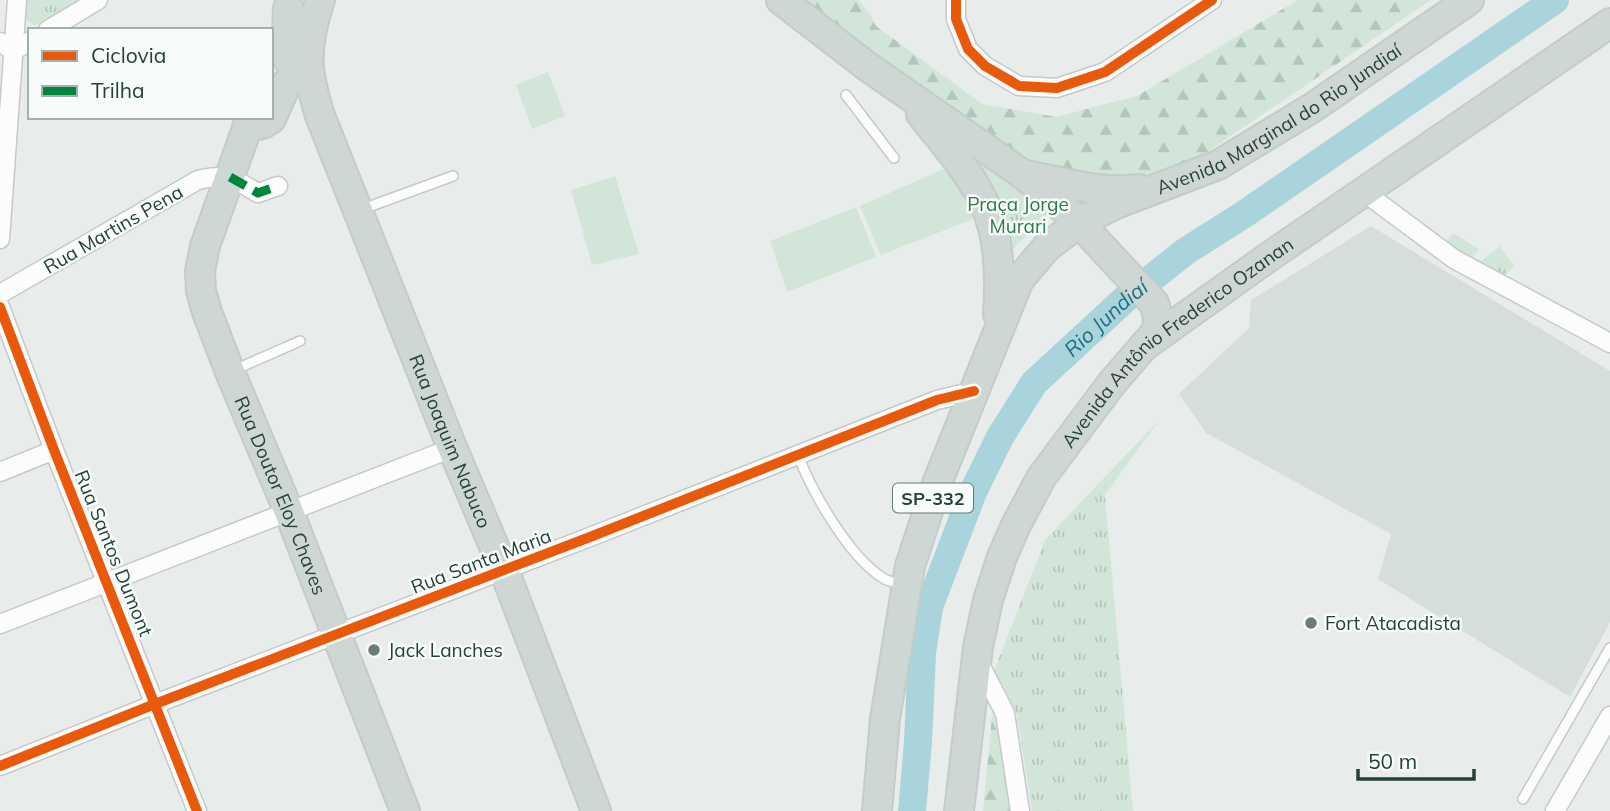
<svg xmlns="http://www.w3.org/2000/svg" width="1610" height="811" viewBox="0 0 1610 811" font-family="Mulish,sans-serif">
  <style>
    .built { fill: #d6dedb }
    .forest { fill: url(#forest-firs) }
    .park { fill: url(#park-tufts) }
    .garden { fill: #d1e6d8 }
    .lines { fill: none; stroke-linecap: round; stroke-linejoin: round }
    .river { stroke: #a9d4db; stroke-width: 28 }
    .service-casing { stroke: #c5cac8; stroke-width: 12 }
    .minor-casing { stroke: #c5cac8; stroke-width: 21 }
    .primary-casing { stroke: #c3ccc9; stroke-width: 32 }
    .service { stroke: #fcfcfc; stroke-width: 9 }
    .minor { stroke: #fcfcfc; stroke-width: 18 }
    .primary { stroke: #cfd7d5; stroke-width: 28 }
    .quiet { stroke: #00873e; stroke-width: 9; stroke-dasharray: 18 9; stroke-linecap: butt }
    .cycleway-casing { stroke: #f7fbf9; stroke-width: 15 }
    .cycleway { stroke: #e8590c; stroke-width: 10 }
    .poi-dot { fill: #697e78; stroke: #f7fbf9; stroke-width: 2.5 }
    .labels { text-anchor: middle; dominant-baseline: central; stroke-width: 5; stroke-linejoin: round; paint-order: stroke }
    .shield { fill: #f7fbf9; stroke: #637a73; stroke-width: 2 }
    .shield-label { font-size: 18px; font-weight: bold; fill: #24423a }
    .street-label { font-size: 19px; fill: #24423a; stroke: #f7fbf9 }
    .park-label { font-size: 19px; fill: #2d7a4b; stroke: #f7fbf9 }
    .poi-label { font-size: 19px; fill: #24423a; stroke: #f7fbf9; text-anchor: start }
    .water-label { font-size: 21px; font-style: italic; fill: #1c6f80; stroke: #f7fbf9 }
  </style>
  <defs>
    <pattern id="forest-firs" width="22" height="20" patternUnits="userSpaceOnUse" patternTransform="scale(1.75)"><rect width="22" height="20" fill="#d1e6d8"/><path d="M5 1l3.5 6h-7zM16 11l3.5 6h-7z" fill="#b3c6ba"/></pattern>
    <pattern id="park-tufts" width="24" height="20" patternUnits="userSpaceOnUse" patternTransform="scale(1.75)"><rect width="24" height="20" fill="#d1e6d8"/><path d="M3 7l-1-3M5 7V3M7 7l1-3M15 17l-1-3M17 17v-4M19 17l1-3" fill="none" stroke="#b3c6ba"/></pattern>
  </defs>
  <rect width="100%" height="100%" fill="#e8edeb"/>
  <!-- built -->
  <path class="built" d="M 1371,226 L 1610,371 L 1610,622 L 1570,697 L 1378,579 L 1391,534 L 1206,433 L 1179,394 L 1249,328 L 1251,300 Z"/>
  <!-- forest -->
  <g class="forest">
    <path d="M 799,0 L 858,0 L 868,11 L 876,26 L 982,104 L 1056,117 L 1137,96 L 1298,0 L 1431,0 L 1169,178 L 1082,179 L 1003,148 Z"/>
    <path d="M 993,706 L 1011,811 L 983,811 Z"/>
  </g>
  <!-- park -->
  <g class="park">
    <path d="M 26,0 L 81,0 L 35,25 L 29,22 L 24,17 Z"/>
    <path d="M 949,134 L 1050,212 L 1006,256 Z"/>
    <path d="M 1500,246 L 1514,266 L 1501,281 L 1476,265 Z"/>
    <path d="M 1159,420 L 1105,495 L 1133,811 L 1032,811 L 1017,714 L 994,671 L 1045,540 Z"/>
  </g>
  <!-- garden -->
  <g class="garden">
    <path d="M 548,72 L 565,116 L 532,129 L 516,85 Z"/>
    <path d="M 948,167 L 973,219 L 881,255 L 860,206 Z"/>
    <path d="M 615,176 L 639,254 L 592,265 L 571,190 Z"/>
    <path d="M 856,207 L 876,257 L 787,292 L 770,241 Z"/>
    <path d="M 1453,233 L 1479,249 L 1468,264 L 1443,247 Z"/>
  </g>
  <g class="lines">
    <!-- river -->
    <path class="river" id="s1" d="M 912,811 L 918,742 L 922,653 L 929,607 L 973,492 L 1000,437 L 1034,383 L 1124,300 L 1186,251 L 1243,215 L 1555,0"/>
    <!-- service casing -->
    <g class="service-casing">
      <g id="service">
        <path d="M 846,95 L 894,158"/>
        <path d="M 360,210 L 453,176"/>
        <path d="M 234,370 L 300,341"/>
        <path d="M 798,455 C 812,492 849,557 883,578 C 889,582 897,583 904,585"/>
        <path d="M 1523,799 L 1610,648"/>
      </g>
    </g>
    <!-- minor casing -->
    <g class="minor-casing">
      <g id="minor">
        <path d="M 956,0 L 956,19 L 968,49 L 985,66 L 1019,86 L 1057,88 L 1105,72 L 1212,0"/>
        <path d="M 48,30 L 98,0"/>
        <path d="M 0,42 L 13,51 L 30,41"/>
        <path d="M 1364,192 L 1454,259 L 1610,343"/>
        <path d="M 0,239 L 17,0"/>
        <path d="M 0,294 L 198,180 C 228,173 232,178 258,193 L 278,186"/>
        <path d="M 0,307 L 54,450 L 197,811"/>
        <path d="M 0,472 L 54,450"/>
        <path d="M 0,624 L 452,448"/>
        <path d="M 978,661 L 1005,713 L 1020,811"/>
        <path d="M 0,766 L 155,704 L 590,537 L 937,400 L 974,391"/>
        <path d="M 1555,811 L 1610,716"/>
      </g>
    </g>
    <!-- primary casing -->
    <g class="primary-casing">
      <g id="primary">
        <path id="s2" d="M 320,0 C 313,21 307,45 309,68 C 310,83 315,98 319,113 L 449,440 L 504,570 L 596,811"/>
        <path d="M 781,0 L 868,67 L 1021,173 L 1080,222 L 1095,240 L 1154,303 L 1158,317 L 1157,331 L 1144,346"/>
        <path d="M 288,8 L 286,55 L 290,63 L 297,65 L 308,65"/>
        <path d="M 921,114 C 948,149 982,184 993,228 C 1000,256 1000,285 998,314"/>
        <path id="s3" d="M 251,117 L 205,246 L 200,271 L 201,291 L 207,312 L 230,372 L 289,512 L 405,811"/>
        <path d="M 247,127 L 263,124 L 271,119 L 287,83 L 296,79 L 310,80"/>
        <path d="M 1028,175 C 1064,183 1102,194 1139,189"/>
        <path id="s4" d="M 877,811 L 885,719 L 910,566 L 938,481 L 1019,280 L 1047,247 L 1080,222 L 1116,204 L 1218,165 L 1312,108 L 1469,0"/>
        <path id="s5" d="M 959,811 L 978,647 L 988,600 L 1002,557 L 1016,525 L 1041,478 L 1112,383 L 1144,346 L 1273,254 L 1610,23"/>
      </g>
    </g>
    <!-- service -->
    <use href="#service" class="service"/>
    <!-- minor -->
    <use href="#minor" class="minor"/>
    <!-- primary -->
    <use href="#primary" class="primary"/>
    <!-- quiet -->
    <path class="quiet" d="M 230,177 L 258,193 L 278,186"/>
    <!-- cycleway casing -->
    <g class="cycleway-casing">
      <g id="cycleway">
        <path d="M 956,0 L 956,19 L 968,49 L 985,66 L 1019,86 L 1057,88 L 1105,72 L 1212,0"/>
        <path d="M 0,307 L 54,450 L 197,811"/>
        <path d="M 0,766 L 155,704 L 590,537 L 937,400 L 974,391"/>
      </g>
    </g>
    <!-- cycleway -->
    <use href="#cycleway" class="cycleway"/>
  </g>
  <!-- markers -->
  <g class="poi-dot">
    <circle cx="1311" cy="623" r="7"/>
    <circle cx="374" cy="650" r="7"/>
  </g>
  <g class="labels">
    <!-- shield labels -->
    <rect class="shield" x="893" y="483.5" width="80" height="29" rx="5"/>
    <g class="shield-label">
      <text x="933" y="498">SP-332</text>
    </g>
    <!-- street labels -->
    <g class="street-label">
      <text stroke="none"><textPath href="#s4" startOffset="863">Avenida Marginal do Rio Jundiaí</textPath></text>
      <text transform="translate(113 229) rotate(-30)">Rua Martins Pena</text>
      <text stroke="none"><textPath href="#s5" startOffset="541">Avenida Antônio Frederico Ozanan</textPath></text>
      <text stroke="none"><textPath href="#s2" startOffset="469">Rua Joaquim Nabuco</textPath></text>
      <text stroke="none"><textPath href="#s3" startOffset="402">Rua Doutor Eloy Chaves</textPath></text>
      <text transform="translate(114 553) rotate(68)">Rua Santos Dumont</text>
      <text transform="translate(481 561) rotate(-21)">Rua Santa Maria</text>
    </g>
    <!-- park labels -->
    <g class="park-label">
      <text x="1018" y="204">Praça Jorge<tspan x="1018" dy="22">Murari</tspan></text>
    </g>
    <!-- poi labels -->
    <g class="poi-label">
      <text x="1325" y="623">Fort Atacadista</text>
      <text x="388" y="650">Jack Lanches</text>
    </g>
    <!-- water labels -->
    <g class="water-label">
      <text stroke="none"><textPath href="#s1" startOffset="550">Rio Jundiaí</textPath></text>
    </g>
  </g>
  <!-- legend -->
  <rect x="28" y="28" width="245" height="91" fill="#f7fbf9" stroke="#a3b1ad" stroke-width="2"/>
  <rect x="42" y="51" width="35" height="10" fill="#e8590c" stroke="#a3b1ad" stroke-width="2"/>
  <text x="91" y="63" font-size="21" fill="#24423a">Ciclovia</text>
  <rect x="42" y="86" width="35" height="10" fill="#00873e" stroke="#a3b1ad" stroke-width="2"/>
  <text x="91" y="98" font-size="21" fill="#24423a">Trilha</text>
  <!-- scale -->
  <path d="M1358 769v10h116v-10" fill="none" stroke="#24423a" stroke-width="3.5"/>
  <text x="1368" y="769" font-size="21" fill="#24423a" stroke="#f7fbf9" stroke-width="5" paint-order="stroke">50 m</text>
</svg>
